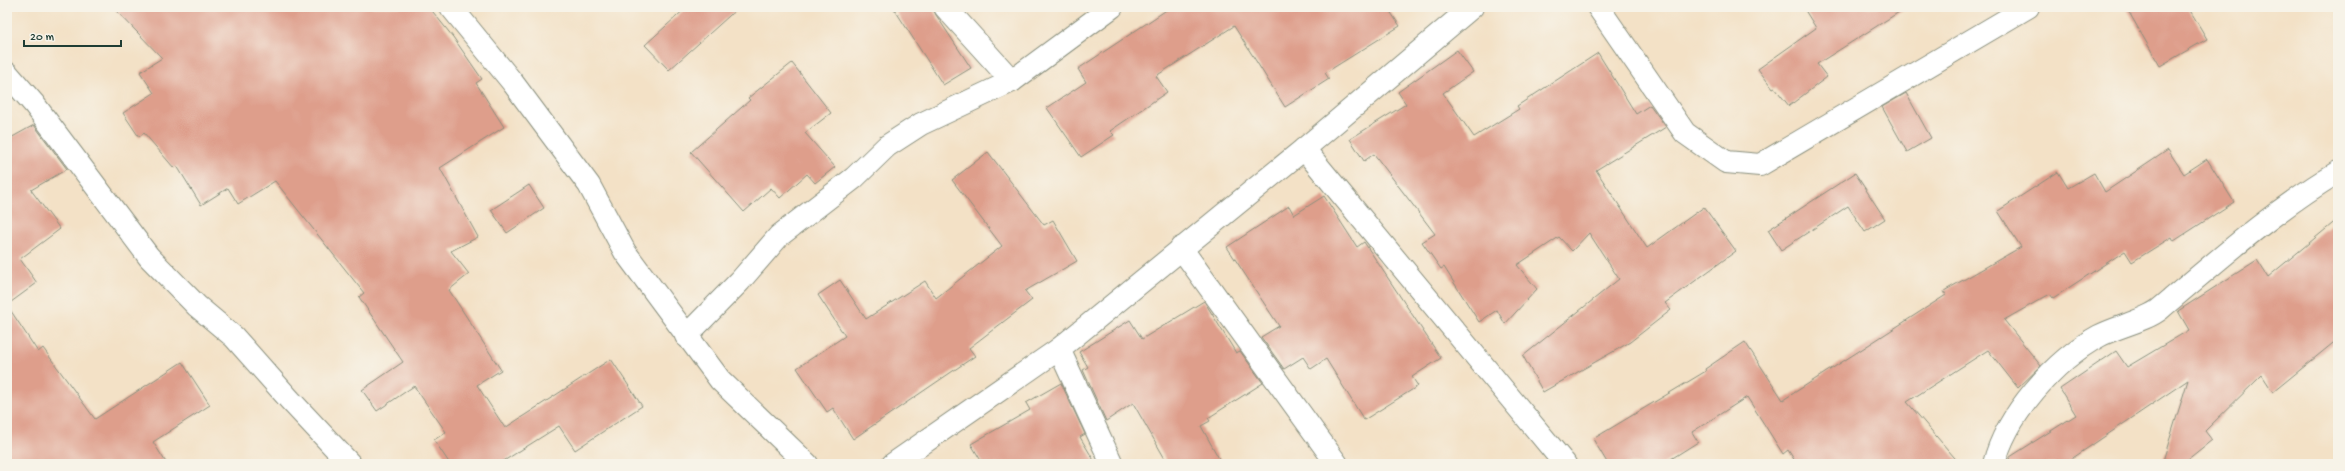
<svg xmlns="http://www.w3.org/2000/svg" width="2345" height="471" viewBox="0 0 2345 471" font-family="'Gochi Hand',sans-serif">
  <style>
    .building { fill: #de9e8b }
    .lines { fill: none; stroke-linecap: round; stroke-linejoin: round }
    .street-casing { stroke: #898f7d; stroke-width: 24 }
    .street { stroke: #fff; stroke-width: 22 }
  </style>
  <rect width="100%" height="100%" fill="#f7f3e8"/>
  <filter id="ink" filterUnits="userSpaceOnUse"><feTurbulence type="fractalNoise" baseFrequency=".025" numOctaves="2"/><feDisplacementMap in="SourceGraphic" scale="8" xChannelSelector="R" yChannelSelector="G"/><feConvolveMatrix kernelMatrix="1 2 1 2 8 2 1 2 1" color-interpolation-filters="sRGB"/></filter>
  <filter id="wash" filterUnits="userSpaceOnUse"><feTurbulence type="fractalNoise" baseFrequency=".012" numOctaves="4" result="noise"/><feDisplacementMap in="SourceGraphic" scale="16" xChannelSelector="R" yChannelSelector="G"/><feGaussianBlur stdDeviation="0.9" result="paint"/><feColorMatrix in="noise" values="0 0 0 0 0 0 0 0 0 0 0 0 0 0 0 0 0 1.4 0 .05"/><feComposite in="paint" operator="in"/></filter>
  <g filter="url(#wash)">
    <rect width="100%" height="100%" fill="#f3e1c6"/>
    <g id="blocks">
      <!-- building -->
      <g class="building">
        <path d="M 113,7 L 429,7 L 453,37 L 482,79 L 476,83 L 504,127 L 440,168 L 478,237 L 451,251 L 469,274 L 449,290 L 501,370 L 477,385 L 505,428 L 611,359 L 642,406 L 575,450 L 559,426 L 499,464 L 450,464 L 434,440 L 446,432 L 414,386 L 377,411 L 362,390 L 403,362 L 359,297 L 364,293 L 275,181 L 238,204 L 228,188 L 201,205 L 177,166 L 174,168 L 144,133 L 139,137 L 123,113 L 154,93 L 140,72 L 162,58 Z"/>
        <path d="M 687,7 L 739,7 L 669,70 L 645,45 Z"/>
        <path d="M 893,7 L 932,7 L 936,15 L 971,68 L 943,85 Z"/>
        <path d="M 1171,7 L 1387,7 L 1400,26 L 1325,73 L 1329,79 L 1285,107 L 1234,26 L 1156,76 L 1167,92 L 1110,131 L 1114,135 L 1081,157 L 1047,108 L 1086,82 L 1078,69 Z"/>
        <path d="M 1803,7 L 1907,7 L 1817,64 L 1827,77 L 1789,106 L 1775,88 L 1773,89 L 1758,69 L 1816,28 Z"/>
        <path d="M 2126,7 L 2188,7 L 2207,39 L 2160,66 Z"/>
        <path d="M 1457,50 L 1473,72 L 1443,93 L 1474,137 L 1519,109 L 1517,106 L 1598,53 L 1636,114 L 1650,105 L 1666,127 L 1596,170 L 1647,248 L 1704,207 L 1736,251 L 1665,303 L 1671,310 L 1630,342 L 1543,392 L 1523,356 L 1619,279 L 1589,233 L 1572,251 L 1559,237 L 1517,265 L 1537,289 L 1505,324 L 1497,310 L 1479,322 L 1444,267 L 1441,269 L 1422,242 L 1435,234 L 1374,154 L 1364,161 L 1350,139 L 1406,104 L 1398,92 Z"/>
        <path d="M 792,63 L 831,113 L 805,133 L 835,167 L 815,183 L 807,174 L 780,198 L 771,188 L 744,212 L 691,152 L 750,100 L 748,98 Z"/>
        <path d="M 1906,93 L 1931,138 L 1907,152 L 1882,107 Z"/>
        <path d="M 34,125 L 67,169 L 31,190 L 60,229 L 20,259 L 37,283 L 7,305 L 38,352 L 43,348 L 95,419 L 182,362 L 210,405 L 153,442 L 167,464 L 7,464 L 7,140 Z"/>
        <path d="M 2168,150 L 2184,174 L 2207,159 L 2234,202 L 2174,241 L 2172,237 L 2132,262 L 2125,251 L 2053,298 L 2050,294 L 2004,320 L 2041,366 L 2018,388 L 1988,350 L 1907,402 L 1960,464 L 1797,464 L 1788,450 L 1783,454 L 1747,397 L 1692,432 L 1698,442 L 1663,464 L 1608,464 L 1593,439 L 1706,371 L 1705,369 L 1745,342 L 1783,400 L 1946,295 L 1944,291 L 2021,247 L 1998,211 L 2058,172 L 2068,188 L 2094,173 L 2105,192 Z"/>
        <path d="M 988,152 L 1044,225 L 1053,220 L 1077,261 L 1025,291 L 1032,300 L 969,348 L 975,356 L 853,439 L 833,408 L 827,412 L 797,368 L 845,336 L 818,295 L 840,280 L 866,319 L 925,281 L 936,298 L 1002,246 L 952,180 Z"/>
        <path d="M 1855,173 L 1885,219 L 1865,232 L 1848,206 L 1781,250 L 1768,230 Z"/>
        <path d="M 529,185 L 544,208 L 507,233 L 491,210 Z"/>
        <path d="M 1324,196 L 1357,247 L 1364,242 L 1441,358 L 1412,377 L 1418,386 L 1364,420 L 1326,359 L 1311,369 L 1303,357 L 1284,369 L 1261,337 L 1279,326 L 1227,247 L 1289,206 L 1294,215 Z"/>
        <path d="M 2338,219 L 2338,339 L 2273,392 L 2262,375 L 2205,431 L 2212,440 L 2182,464 L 2162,464 L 2188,380 L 2064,464 L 2007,464 L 2010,457 L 2076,415 L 2060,389 L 2116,351 L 2127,367 L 2189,330 L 2178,311 L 2257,260 L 2268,277 Z"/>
        <path d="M 1204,301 L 1236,353 L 1240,351 L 1263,383 L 1208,418 L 1210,421 L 1201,426 L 1222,464 L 1168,464 L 1133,403 L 1106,421 L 1083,370 L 1088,367 L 1079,352 L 1130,320 L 1142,339 Z"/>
        <path d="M 1061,383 L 1085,434 L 1080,437 L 1096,464 L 983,464 L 971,444 L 1030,410 L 1026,403 Z"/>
      </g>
    </g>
  </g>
  <g filter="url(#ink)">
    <use href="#blocks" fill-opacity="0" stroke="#898f7d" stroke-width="1"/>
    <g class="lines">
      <!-- street casing -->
      <g class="street-casing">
        <g id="street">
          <path d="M 451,7 L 513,83 L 589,185 L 625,252 L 720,380 L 807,464"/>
          <path d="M 945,7 L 1012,81"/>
          <path d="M 1598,7 L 1685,133 L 1726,162 L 1760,165 L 2028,7"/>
          <path d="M 7,73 L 34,104 L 149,257 L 197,306 L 234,337 L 290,400 L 350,464"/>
          <path d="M 1304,149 L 1565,464"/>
          <path d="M 1181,248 L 1337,464"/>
          <path d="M 686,336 L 740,281 L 779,236 L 854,178 L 887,146 L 921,124 L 1012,81 L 1112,7"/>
          <path d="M 1059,349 L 1304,149 L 1472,7"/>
          <path d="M 893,464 L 1059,349 L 1112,464"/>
          <path d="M 1994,464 C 2006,415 2055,360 2099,336 C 2116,327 2147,320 2160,309 C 2217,261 2274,210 2338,172"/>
        </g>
      </g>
      <!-- street -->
      <use href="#street" class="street"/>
    </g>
  </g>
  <!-- margin -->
  <rect width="2345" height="471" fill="none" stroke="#f7f3e8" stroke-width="24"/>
  <!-- scale -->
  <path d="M24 40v6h97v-6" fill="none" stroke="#1f3d34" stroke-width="2"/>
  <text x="30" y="40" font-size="12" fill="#1f3d34" stroke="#f7f3e8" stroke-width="3" paint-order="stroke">20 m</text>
</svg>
